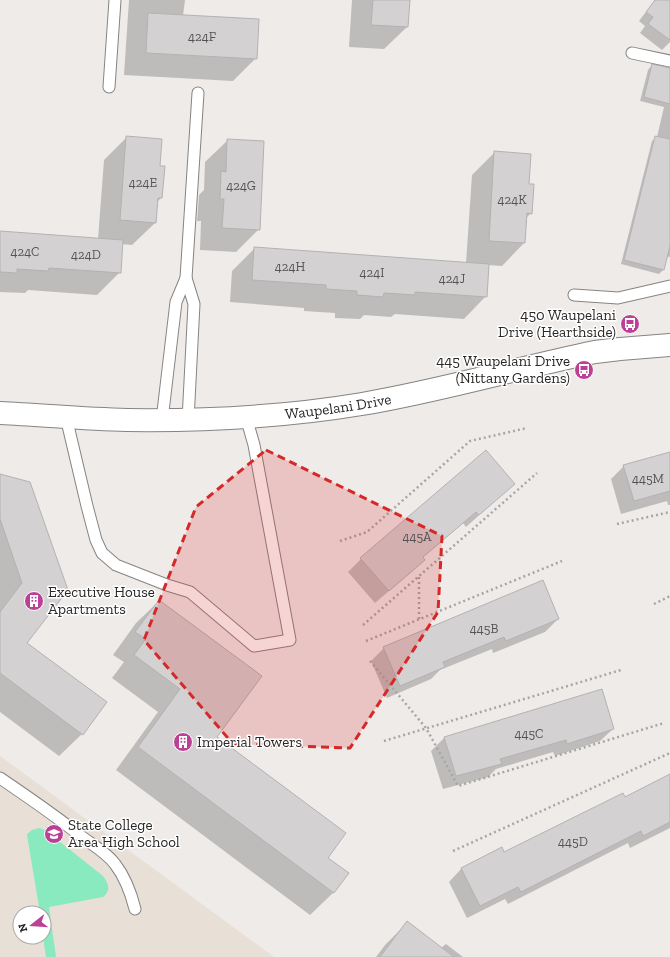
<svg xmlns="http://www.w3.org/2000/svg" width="670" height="957" viewBox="0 0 670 957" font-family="'Zilla Slab',serif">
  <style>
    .built { fill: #e8dfd7; fill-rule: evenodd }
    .green { fill: #88eabe }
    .shadow { fill: #0003 }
    .building { fill: #d4d1d3; stroke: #b4b1b3 }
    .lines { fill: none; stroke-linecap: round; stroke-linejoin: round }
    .service-casing { stroke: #868482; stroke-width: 13 }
    .tertiary-casing { stroke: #868482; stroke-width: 24 }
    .path { stroke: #a8a6a4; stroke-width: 2.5; stroke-dasharray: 2 3; stroke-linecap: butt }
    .service { stroke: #fff; stroke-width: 11 }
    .tertiary { stroke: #fff; stroke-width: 22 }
    .marked { fill: #d62828; fill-opacity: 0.2; stroke: #d62828; stroke-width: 3; stroke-dasharray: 8 5; stroke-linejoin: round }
    .labels { text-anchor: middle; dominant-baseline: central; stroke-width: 3; stroke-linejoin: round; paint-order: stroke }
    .number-label { font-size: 13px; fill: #545252 }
    .poi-label { font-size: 15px; fill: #292827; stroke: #fff; text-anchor: start }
    .street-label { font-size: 15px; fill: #292827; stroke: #fff }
  </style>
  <rect width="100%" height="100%" fill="#eeebe9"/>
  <!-- built -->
  <path class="built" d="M 0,756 L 274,957 L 0,957 ZM 20,913 L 44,913 L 44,937 L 20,937 Z"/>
  <!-- green -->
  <path class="green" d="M 39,828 L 45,830 L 103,876 C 109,884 111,891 103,897 L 49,907 L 56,957 L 46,957 L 43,937 L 44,913 L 40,913 L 28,841 L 27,834 L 32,830 Z"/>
  <!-- shadow -->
  <g class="shadow">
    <path d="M 129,0 L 185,0 L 183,16 L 256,58 L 233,81 L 124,75 Z"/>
    <path d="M 352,0 L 409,0 L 407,27 L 384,49 L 349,47 Z"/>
    <path d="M 655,0 L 670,0 L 670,42 L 662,50 L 640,33 L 645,26 L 639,21 Z"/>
    <path d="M 652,65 L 670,69 L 670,257 L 666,256 L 663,270 L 659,274 L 621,264 L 652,141 L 657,137 L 664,107 L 640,101 L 648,70 Z"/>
    <path d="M 127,137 L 159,166 L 162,197 L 157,202 L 155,223 L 132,245 L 121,244 L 120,272 L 97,295 L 28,290 L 25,293 L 0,292 L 0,232 L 98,239 L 104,160 Z"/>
    <path d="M 228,140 L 259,229 L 236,252 L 200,250 L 201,221 L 197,221 L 199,195 L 204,190 L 205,162 Z"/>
    <path d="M 495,152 L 528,185 L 531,213 L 526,218 L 524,243 L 502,266 L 488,265 L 486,296 L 464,319 L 395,314 L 391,317 L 364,315 L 360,319 L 335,318 L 335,313 L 304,311 L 304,308 L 230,302 L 232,271 L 255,248 L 466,263 L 472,175 Z"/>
    <path d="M 486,451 L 514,484 L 466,527 L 463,523 L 422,558 L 424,560 L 411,572 L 375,603 L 348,572 L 361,559 Z"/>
    <path d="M 670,458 L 670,505 L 668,505 L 667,501 L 621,514 L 611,479 L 624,466 Z"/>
    <path d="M 0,475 L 66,590 L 26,643 L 82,734 L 59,756 L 0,712 Z"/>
    <path d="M 159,601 L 216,737 L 327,858 L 347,873 L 333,893 L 310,915 L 116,770 L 158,712 L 112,678 L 124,662 L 113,655 L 136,623 Z"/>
    <path d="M 558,619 L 545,632 L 493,653 L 492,649 L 440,670 L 431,679 L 387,698 L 371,661 L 384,648 Z"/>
    <path d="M 601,690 L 613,729 L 600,741 L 555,756 L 553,752 L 496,769 L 488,777 L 443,789 L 431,751 L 444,738 Z"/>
    <path d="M 670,780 L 670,828 L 630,848 L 628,843 L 508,904 L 505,899 L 467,918 L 449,882 L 461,869 L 504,854 L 625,798 Z"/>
    <path d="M 407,923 L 441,948 L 446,944 L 463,957 L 376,957 L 385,945 Z"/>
  </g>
  <!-- building -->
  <g class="building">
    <path d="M 373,0 L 410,0 L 408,27 L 371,25 Z"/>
    <path d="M 655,0 L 670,0 L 670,40 L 648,24 L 653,17 L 646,12 Z"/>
    <path d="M 148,13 L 259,19 L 257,59 L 146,53 Z"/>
    <path d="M 652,64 L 670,68 L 670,104 L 644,97 Z"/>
    <path d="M 126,136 L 162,139 L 160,166 L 165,166 L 162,198 L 158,198 L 156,223 L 120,220 Z"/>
    <path d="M 655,136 L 670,139 L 670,246 L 664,270 L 624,260 Z"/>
    <path d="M 227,139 L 264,141 L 260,230 L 222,228 L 224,199 L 220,199 L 221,171 L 226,172 Z"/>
    <path d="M 494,151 L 531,154 L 529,184 L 534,184 L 532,214 L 527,213 L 525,243 L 489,241 Z"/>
    <path d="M 0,231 L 123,240 L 121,273 L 49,268 L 48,271 L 17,269 L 17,273 L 0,272 Z"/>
    <path d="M 254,247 L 489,264 L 487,297 L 415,292 L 415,295 L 384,293 L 383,297 L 357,295 L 357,291 L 326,289 L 326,285 L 252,280 Z"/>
    <path d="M 486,450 L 515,484 L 479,515 L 476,512 L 423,557 L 425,560 L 389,591 L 360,558 Z"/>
    <path d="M 670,452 L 670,491 L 634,501 L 623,465 Z"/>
    <path d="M 0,474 L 30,482 L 68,590 L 27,643 L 107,702 L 83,735 L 0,673 L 0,612 L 22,583 L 0,519 Z"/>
    <path d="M 543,580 L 559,619 L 506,641 L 504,637 L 443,662 L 445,667 L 400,686 L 383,647 Z"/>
    <path d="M 159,600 L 262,676 L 217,737 L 346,833 L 328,858 L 349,873 L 334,893 L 138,747 L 180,689 L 134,655 L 146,639 L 135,632 Z"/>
    <path d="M 602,689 L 614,729 L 567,744 L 566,740 L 500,759 L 502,764 L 456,776 L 444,737 Z"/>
    <path d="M 670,774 L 670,822 L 643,836 L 641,831 L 521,892 L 518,887 L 480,906 L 461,868 L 502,847 L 504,852 L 623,793 L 625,797 Z"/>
    <path d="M 407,921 L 454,957 L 380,957 Z"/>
  </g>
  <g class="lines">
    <!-- service casing -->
    <g class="service-casing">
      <g id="service">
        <path d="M 632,53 L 670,61"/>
        <path d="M 109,87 L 115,0"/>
        <path d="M 186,278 L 194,304 L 188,420"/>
        <path d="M 574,295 L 618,298 L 670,286"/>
        <path d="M 66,417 L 87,506 L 96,540 L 102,553 L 116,565 L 167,585 L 190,592 L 254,646 L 290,640 L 254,445 L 246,417"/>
        <path d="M 162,420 L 176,302 L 186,278 L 198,93"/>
        <path d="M 0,778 C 28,797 56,816 82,837 C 93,845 107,853 115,864 C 125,877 131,893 135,909"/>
      </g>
    </g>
    <!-- tertiary casing -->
    <g class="tertiary-casing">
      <g id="tertiary">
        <path id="s1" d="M 0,413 C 42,415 85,419 127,420 C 205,421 284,417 362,404 C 440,391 517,368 595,352 L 620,349 L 670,345"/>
      </g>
    </g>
    <!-- path -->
    <g class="path">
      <path d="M 617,524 L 670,512"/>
      <path d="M 340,541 L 367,532 L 470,441 L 527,428"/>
      <path d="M 654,604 L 670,596"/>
      <path d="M 419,619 L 419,575"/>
      <path d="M 363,625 L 537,473"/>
      <path d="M 366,641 L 562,561"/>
      <path d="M 370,661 L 426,728 L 458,786 L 664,723"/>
      <path d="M 384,741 L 621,670"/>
      <path d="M 453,851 L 670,753"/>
    </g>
    <!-- service -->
    <use href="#service" class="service"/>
    <!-- tertiary -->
    <use href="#tertiary" class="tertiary"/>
  </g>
  <!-- marked area -->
  <path class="marked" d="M 266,450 L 442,536 L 438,612 L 350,748 L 233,744 L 144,640 L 196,507 Z"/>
  <!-- icons -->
  <defs>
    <g id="bus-disc" transform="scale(1)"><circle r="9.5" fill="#ba4195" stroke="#fff"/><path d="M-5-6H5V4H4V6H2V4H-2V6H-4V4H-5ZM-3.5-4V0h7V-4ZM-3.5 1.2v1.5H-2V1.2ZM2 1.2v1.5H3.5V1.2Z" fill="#fff"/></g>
    <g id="building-disc" transform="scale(1)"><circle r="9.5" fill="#ba4195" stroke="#fff"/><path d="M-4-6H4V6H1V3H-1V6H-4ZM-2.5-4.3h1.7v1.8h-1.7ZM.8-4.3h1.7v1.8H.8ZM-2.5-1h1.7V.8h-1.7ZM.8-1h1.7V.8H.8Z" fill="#fff"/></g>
    <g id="school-disc" transform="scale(1)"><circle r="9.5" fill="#ba4195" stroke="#fff"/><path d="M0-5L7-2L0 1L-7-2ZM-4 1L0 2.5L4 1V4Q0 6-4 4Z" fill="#fff"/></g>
  </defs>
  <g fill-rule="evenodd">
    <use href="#bus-disc" x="630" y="324"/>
    <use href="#bus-disc" x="584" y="370"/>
    <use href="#building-disc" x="34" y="601"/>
    <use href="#building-disc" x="183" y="742"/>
    <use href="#school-disc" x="54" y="834"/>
  </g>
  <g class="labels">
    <!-- number labels -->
    <g class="number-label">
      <text x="202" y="36">424F</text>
      <text x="143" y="182">424E</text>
      <text x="241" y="185">424G</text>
      <text x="512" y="199">424K</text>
      <text x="25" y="251">424C</text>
      <text x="86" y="254">424D</text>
      <text x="290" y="266">424H</text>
      <text x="372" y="272">424I</text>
      <text x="452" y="278">424J</text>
      <text x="648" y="478">445M</text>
      <text x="417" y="536">445A</text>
      <text x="484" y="628">445B</text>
      <text x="529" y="733">445C</text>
      <text x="573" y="841">445D</text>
    </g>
    <!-- poi labels -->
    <g class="poi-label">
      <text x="616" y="315" text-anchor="end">450 Waupelani<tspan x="616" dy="17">Drive (Hearthside)</tspan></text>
      <text x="570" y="361" text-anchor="end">445 Waupelani Drive<tspan x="570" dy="17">(Nittany Gardens)</tspan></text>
      <text x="48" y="592">Executive House<tspan x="48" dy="17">Apartments</tspan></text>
      <text x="197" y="742">Imperial Towers</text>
      <text x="68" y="825">State College<tspan x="68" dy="17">Area High School</tspan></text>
    </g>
    <!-- street labels -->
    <g class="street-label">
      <text stroke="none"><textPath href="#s1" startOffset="339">Waupelani Drive</textPath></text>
    </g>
  </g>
  <!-- north arrow -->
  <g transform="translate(32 925) rotate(253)"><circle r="19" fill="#ffffff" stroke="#a9a9a9"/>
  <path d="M0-3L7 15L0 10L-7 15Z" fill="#ba4195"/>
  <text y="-6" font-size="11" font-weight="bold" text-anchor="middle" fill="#292827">N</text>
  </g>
</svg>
